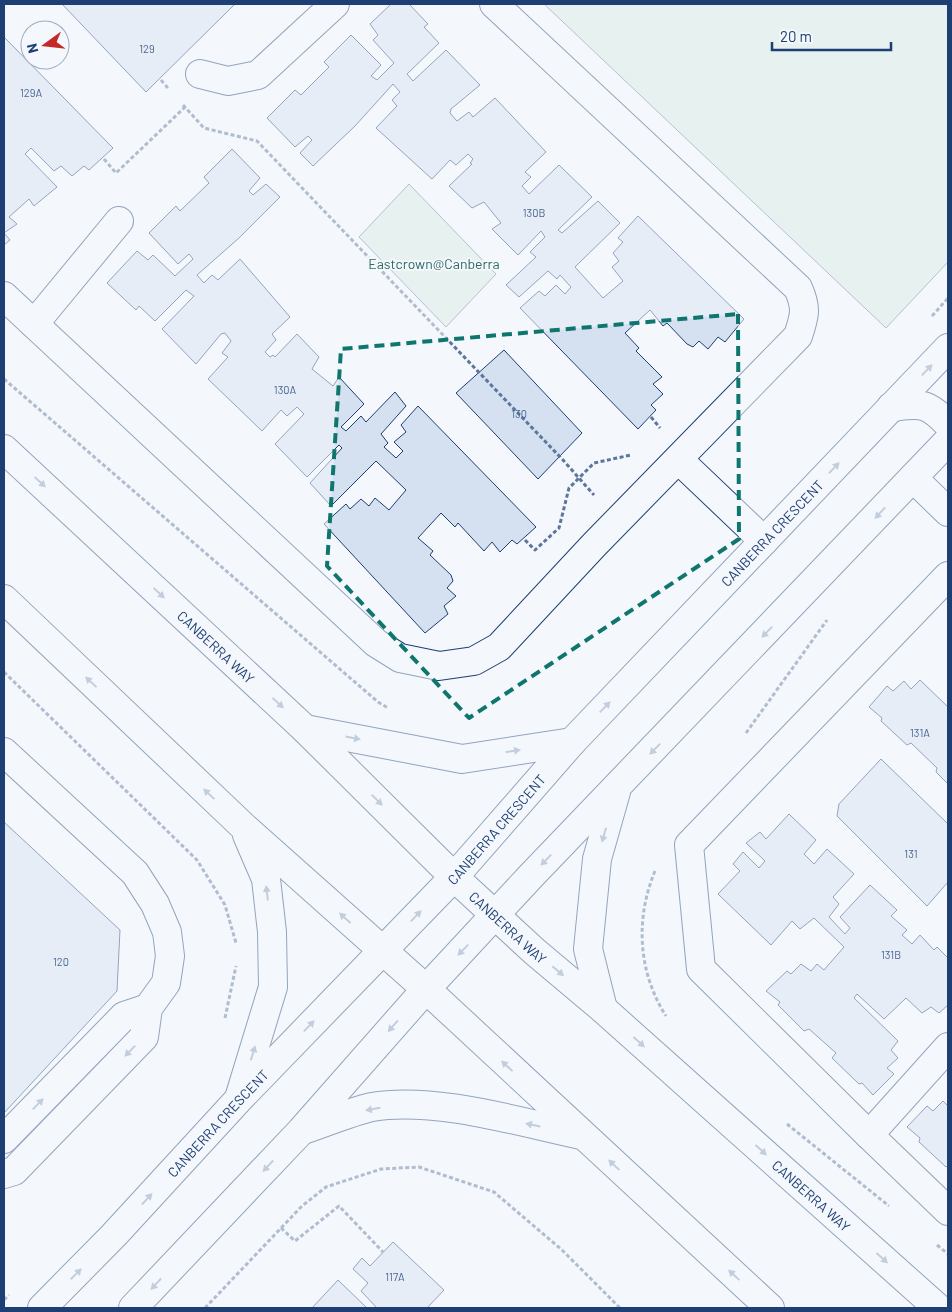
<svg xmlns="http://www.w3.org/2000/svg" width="952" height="1312" viewBox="0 0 952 1312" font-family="Barlow,sans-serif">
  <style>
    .green { fill: #d7e8df; stroke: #687fa3 }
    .building { fill: #d5e0f0; stroke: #1d3f73 }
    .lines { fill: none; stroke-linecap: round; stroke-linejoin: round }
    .minor-casing { stroke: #1d3f73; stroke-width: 30 }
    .path { stroke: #5e769c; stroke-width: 3; stroke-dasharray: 4 2.5; stroke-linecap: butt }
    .minor { stroke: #f4f7fb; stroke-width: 28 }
    .oneway { fill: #889bb7 }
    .marked { fill: none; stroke: #0f766e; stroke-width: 4; stroke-dasharray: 10 6; stroke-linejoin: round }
    .labels { text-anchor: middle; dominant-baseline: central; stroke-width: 4; stroke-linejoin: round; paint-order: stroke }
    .number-label { font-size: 11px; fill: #4b6792 }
    .park-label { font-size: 14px; fill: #2c6c60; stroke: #f4f7fb }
    .street-label { font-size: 14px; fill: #1d3f73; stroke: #f4f7fb }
  </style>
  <rect width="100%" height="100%" fill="#f4f7fb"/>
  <!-- green -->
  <g class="green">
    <path d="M 544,4 L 948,4 L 948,262 L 886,328 Z"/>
    <path d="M 409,184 L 496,274 L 446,327 L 359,237 Z"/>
  </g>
  <!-- building -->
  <g class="building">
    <path d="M 62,4 L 235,4 L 146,92 Z"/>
    <path d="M 391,4 L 409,4 L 428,24 L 424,27 L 439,43 L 407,74 L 413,81 L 446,50 L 480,85 L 451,109 L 450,113 L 457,121 L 469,112 L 473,117 L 495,98 L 546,152 L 525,172 L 531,177 L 522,186 L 529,194 L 559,165 L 592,197 L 558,230 L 562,233 L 598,201 L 620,223 L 575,267 L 603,298 L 623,281 L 612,267 L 619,261 L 613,253 L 623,242 L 618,238 L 638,216 L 744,319 L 725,342 L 718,337 L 708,349 L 699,341 L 693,347 L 687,344 L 667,323 L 663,326 L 650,310 L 625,333 L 639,348 L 636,351 L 662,377 L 653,384 L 663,394 L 651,405 L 656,410 L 638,429 L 520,308 L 539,291 L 545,296 L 556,285 L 565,294 L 571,287 L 560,275 L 557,279 L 548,271 L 519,297 L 506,285 L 536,257 L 530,252 L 545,237 L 541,231 L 518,255 L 492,229 L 501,223 L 484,202 L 472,208 L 449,186 L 472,164 L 470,163 L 473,159 L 468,154 L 456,165 L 450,160 L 432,179 L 376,128 L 397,106 L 392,100 L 400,92 L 393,84 L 355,126 L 313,166 L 300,153 L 312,140 L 308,136 L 295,147 L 267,118 L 295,90 L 301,95 L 329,67 L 324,62 L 351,35 L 381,65 L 371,76 L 377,80 L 394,63 L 373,40 L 378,35 L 370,24 Z"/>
    <path d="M 4,37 L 113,148 L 89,170 L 84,166 L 72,176 L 61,166 L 54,171 L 31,148 L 25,154 L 57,187 L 34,206 L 29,199 L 9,217 L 17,224 L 4,233 L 10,240 L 4,245 Z"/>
    <path d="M 232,149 L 260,178 L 249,191 L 253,195 L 266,184 L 280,197 L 239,238 L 197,275 L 204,283 L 212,275 L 218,280 L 240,259 L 290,317 L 272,334 L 276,340 L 265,352 L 270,357 L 273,355 L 275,357 L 297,334 L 319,357 L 312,369 L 333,386 L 339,377 L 364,404 L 341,427 L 346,431 L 361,416 L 366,422 L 395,392 L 406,406 L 381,434 L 388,443 L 384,447 L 396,458 L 403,451 L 394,442 L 406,432 L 401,425 L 418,406 L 536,527 L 517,544 L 512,540 L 500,552 L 492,542 L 484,551 L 458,523 L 455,527 L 441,513 L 418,538 L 433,551 L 430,555 L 451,575 L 453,581 L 447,588 L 456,596 L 444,606 L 448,614 L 425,633 L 324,524 L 346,504 L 350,509 L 361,499 L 369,506 L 375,498 L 389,510 L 406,490 L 376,461 L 331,506 L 310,483 L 342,448 L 339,445 L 307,477 L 275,444 L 304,414 L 297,407 L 287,416 L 281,410 L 262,431 L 208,379 L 228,357 L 222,353 L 231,341 L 225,333 L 221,334 L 196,364 L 162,329 L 194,296 L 186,290 L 155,321 L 139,306 L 136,310 L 107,283 L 137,251 L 148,260 L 153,255 L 175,276 L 193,259 L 189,254 L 178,264 L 149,233 L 176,206 L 180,211 L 209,183 L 204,177 Z"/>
    <path d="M 504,350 L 582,433 L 538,479 L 456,393 Z"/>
    <path d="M 920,680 L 948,707 L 948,784 L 936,772 L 937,768 L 911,743 L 907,745 L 881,721 L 882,718 L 869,707 L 887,686 L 893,691 L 904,681 L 911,689 Z"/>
    <path d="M 881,759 L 948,824 L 948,882 L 927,906 L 837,816 L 839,804 Z"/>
    <path d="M 789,814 L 816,840 L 804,854 L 814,864 L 827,849 L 854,874 L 833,897 L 839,904 L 829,917 L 845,934 L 850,928 L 840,917 L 870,885 L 897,910 L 891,916 L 907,930 L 902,935 L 912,944 L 920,935 L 934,950 L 937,947 L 948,958 L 948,1005 L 939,1013 L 931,1007 L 922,1013 L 906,998 L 884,1019 L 857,994 L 854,998 L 898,1041 L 891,1050 L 898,1058 L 887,1068 L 894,1074 L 873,1095 L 862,1083 L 859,1084 L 832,1058 L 836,1053 L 809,1029 L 804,1031 L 778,1005 L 780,1002 L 766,991 L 787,971 L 791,974 L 801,964 L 811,971 L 817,964 L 824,970 L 844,947 L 814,918 L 800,929 L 792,921 L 771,945 L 718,894 L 740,871 L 733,864 L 743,852 L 759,868 L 765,861 L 746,843 L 760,832 L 766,839 Z"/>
    <path d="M 4,822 L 120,930 L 117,991 L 4,1113 Z"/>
    <path d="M 943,1101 L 948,1106 L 948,1165 L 946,1167 L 919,1142 L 920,1138 L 907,1127 L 927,1106 L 933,1111 Z"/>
    <path d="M 393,1242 L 444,1290 L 427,1308 L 377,1308 L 361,1291 L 368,1283 L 353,1269 L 362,1258 L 370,1266 Z"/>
    <path d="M 338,1280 L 367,1308 L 312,1308 Z"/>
  </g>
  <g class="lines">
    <!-- minor casing -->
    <g class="minor-casing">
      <g id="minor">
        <path d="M 200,74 L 228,81 L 258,75 L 335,4"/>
        <path d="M 4,296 L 376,643 L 400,658 L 439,666 L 474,661 L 499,647 L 594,545 L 798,336 C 805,315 807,308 798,288 L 494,4"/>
        <path d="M 34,324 L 119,221"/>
        <path d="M 891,407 C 921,404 926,401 948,424"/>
        <path id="s1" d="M 4,449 L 305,729 L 454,877 L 534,951 L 603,1009 L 938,1308"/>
        <path d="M 679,460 L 764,541"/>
        <path d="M 913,478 L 948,512"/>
        <path d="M 4,599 L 245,828 L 426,989 L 770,1308"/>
        <path d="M 305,729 L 462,759 L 572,742"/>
        <path d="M 4,752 L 135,873 L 155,904 L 167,932 L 170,956 L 166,983 L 148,1008 L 144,1037 L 14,1171 L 4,1174"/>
        <path d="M 603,1009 L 588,949 L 597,859 L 616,792"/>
        <path d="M 948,1047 L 869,1135 L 948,1211"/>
        <path d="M 240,1095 L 273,987 L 272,932 L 266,879 L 247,835"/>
        <path d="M 303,1130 C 325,1123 349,1112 372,1107 C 433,1096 520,1122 581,1135"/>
        <path d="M 869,1135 L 701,969 L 689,845 L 948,576"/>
        <path d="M 4,1139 L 124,1016 L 148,1008"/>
        <path id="s2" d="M 42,1308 L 114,1235 L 239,1099 L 454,877 L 572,742 L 948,348"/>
        <path d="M 133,1308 L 301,1131 L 426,989 L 530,877 L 948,441"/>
      </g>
    </g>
    <!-- path -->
    <g class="path">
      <path d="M 161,80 L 168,88"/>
      <path d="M 183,105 L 204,128 L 257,141 L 563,460 L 594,495"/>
      <path d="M 104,159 L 116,173 L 185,107"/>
      <path d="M 932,316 L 948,298"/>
      <path d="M 4,379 L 378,702 L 388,708"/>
      <path d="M 651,417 L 660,428"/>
      <path d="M 525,540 L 535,550 L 559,528 L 569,488 L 594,463 L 631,455"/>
      <path d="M 4,672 L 197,860 L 225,905 L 236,943"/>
      <path d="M 746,733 L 827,620"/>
      <path d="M 655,871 C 635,919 638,972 666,1016"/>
      <path d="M 225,1018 L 236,966"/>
      <path d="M 787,1124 L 889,1206"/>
      <path d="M 281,1228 L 295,1241 L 339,1206 L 383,1252"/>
      <path d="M 937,1245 L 948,1254"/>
      <path d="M 4,1300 L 9,1295"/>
      <path d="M 205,1308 L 302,1206 L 326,1187 L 381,1169 L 419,1167 L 494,1192 L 562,1250 L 620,1308"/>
    </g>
    <!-- minor -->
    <use href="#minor" class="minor"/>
  </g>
  <!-- one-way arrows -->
  <defs><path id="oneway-solid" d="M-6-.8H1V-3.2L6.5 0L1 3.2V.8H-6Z" transform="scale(1.25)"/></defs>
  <g class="oneway">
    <use href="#oneway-solid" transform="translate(927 370) rotate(-46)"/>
    <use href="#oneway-solid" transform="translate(834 468) rotate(-46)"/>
    <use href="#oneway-solid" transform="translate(40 482) rotate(43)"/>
    <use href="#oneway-solid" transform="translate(880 513) rotate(133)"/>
    <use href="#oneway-solid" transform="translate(159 593) rotate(43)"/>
    <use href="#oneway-solid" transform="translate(767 632) rotate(134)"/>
    <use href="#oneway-solid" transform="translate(91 682) rotate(-137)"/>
    <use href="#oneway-solid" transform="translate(278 703) rotate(43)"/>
    <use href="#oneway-solid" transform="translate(605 707) rotate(-46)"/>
    <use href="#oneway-solid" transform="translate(353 738) rotate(11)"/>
    <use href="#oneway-solid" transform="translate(655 749) rotate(134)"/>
    <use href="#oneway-solid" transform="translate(513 751) rotate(-9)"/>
    <use href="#oneway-solid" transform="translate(209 794) rotate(-137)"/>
    <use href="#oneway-solid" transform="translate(377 800) rotate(45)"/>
    <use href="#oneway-solid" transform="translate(604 835) rotate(106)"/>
    <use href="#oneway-solid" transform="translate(546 860) rotate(134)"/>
    <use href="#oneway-solid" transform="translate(267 893) rotate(-97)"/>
    <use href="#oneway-solid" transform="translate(416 916) rotate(-46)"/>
    <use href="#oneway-solid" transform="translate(345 918) rotate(-138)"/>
    <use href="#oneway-solid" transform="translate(463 950) rotate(134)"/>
    <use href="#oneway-solid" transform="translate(558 971) rotate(40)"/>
    <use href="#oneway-solid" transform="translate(309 1026) rotate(-46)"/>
    <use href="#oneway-solid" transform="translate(393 1026) rotate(131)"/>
    <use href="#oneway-solid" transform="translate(639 1042) rotate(42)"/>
    <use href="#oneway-solid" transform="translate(130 1051) rotate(134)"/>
    <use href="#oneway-solid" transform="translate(253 1053) rotate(-73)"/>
    <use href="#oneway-solid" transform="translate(507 1066) rotate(-137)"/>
    <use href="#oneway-solid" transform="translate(38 1104) rotate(-46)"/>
    <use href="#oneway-solid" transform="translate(373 1109) rotate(170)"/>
    <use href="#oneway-solid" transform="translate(533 1125) rotate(-168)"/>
    <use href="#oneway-solid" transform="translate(761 1150) rotate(42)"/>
    <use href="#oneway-solid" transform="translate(614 1165) rotate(-137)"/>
    <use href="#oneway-solid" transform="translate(268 1166) rotate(133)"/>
    <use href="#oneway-solid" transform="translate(147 1199) rotate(-47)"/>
    <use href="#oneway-solid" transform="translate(882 1258) rotate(42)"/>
    <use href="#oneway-solid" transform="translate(76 1274) rotate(-45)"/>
    <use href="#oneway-solid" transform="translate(734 1275) rotate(-137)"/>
    <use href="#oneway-solid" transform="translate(156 1284) rotate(133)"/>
  </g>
  <!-- marked area -->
  <path d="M0 0H952V1312H0ZM 738,314 L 739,539 L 469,718 L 327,566 L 341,349 Z" fill="#f4f7fb" fill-opacity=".55" fill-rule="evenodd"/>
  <path class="marked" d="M 738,314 L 739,539 L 469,718 L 327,566 L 341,349 Z"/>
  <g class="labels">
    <!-- number labels -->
    <g class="number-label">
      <text x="147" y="48">129</text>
      <text x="31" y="92">129A</text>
      <text x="534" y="212">130B</text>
      <text x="285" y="389">130A</text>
      <text x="519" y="413">130</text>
      <text x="920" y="732">131A</text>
      <text x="911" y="853">131</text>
      <text x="891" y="954">131B</text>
      <text x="61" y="961">120</text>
      <text x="395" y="1276">117A</text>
    </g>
    <!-- park labels -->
    <g class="park-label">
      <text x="434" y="263">Eastcrown@Canberra</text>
    </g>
    <!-- street labels -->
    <g class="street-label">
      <text stroke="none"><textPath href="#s2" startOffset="1065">CANBERRA CRESCENT</textPath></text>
      <text stroke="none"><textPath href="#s1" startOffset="290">CANBERRA WAY</textPath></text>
      <text stroke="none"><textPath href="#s2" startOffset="660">CANBERRA CRESCENT</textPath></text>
      <text stroke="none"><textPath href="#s1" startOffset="695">CANBERRA WAY</textPath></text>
      <text stroke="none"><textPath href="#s2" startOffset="255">CANBERRA CRESCENT</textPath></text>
      <text stroke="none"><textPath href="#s1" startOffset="1100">CANBERRA WAY</textPath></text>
    </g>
  </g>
  <!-- border -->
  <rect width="952" height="1312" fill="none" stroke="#1d3f73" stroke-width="10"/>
  <!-- north arrow -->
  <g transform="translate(45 45) rotate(255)"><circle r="24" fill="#f4f7fb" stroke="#9eadc5"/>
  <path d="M0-4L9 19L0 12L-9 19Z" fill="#c62828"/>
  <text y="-8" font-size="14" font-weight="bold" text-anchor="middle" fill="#1d3f73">N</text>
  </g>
  <!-- scale -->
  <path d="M772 42v8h119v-8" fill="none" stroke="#1d3f73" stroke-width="2.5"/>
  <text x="780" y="42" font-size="15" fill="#1d3f73" stroke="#f4f7fb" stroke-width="4" paint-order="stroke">20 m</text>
</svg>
